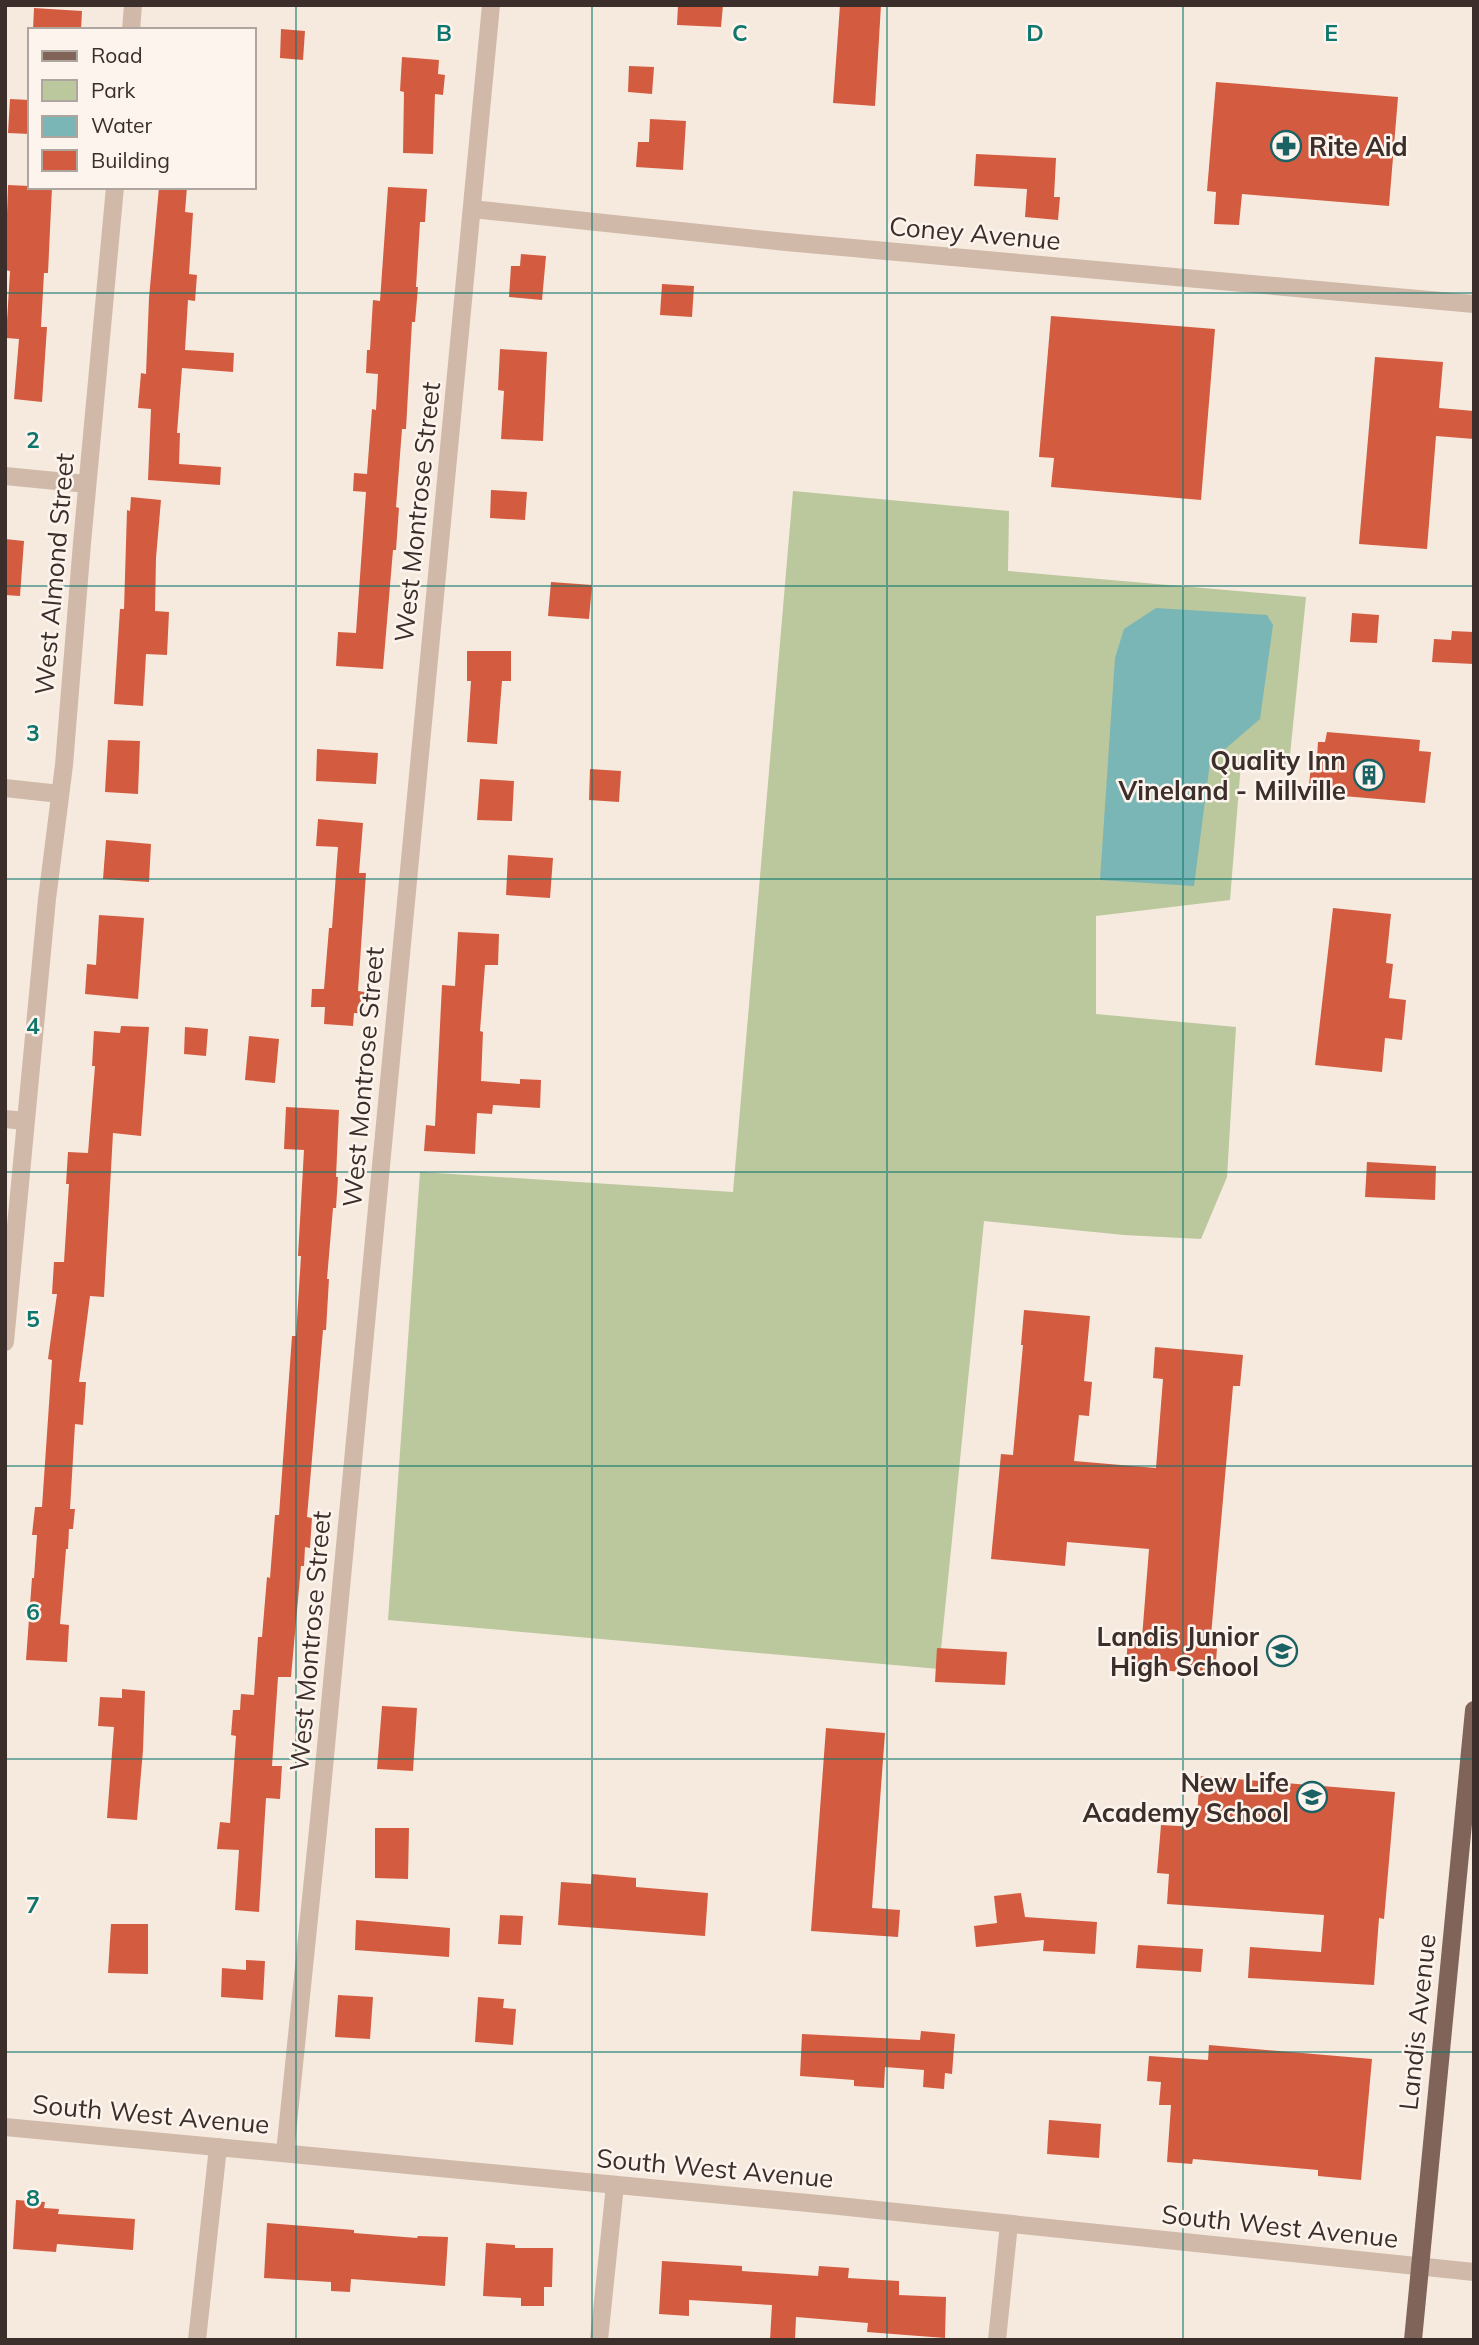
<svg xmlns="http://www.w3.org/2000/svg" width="1479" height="2345" viewBox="0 0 1479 2345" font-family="Mulish,sans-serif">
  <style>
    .green { fill: #bbc79d }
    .water { fill: #7ab6b6 }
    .building { fill: #d35c40 }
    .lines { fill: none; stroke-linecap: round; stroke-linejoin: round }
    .minor { stroke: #d0b9a9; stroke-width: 18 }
    .major { stroke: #806459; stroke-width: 18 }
    .grid { fill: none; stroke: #0f766e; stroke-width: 2; stroke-opacity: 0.55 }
    .labels { text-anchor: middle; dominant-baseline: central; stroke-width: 5; stroke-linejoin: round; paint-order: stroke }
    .poi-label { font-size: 26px; font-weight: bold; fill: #3c2e2a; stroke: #fcf4ed; text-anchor: end }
    .street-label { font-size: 26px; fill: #3c2e2a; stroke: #fcf4ed }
    .grid-label { font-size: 23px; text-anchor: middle; font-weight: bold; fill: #0f766e; stroke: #fcf4ed; stroke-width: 5; stroke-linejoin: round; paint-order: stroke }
  </style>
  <rect width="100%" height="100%" fill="#f6eadf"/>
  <!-- green -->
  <path class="green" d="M 793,491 L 1009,511 L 1008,571 L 1306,597 L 1289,765 L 1241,763 L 1230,900 L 1096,916 L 1096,1014 L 1236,1027 L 1227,1177 L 1201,1239 L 1124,1235 L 984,1221 L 939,1669 L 388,1620 L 420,1172 L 733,1192 Z"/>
  <!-- water -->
  <path class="water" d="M 1156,608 L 1267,615 L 1273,625 L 1260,719 L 1210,762 L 1194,886 L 1100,880 L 1115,658 L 1124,629 Z"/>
  <!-- building -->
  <g class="building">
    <path d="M 678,5 L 723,5 L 721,27 L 677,25 Z"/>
    <path d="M 840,5 L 881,5 L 875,106 L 833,103 Z"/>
    <path d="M 34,8 L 82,11 L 81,30 L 33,30 Z"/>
    <path d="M 281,29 L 305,31 L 303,60 L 280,58 Z"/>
    <path d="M 402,57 L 439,60 L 438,74 L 445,75 L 443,95 L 435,94 L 433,154 L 403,153 L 404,92 L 400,91 Z"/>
    <path d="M 629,66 L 654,67 L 652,94 L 628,92 Z"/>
    <path d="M 1216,82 L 1398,97 L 1389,206 L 1242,194 L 1239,225 L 1214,224 L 1216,192 L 1207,191 Z"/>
    <path d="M 10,99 L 30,100 L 30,134 L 8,133 Z"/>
    <path d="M 650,119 L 686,121 L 683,170 L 636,167 L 638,142 L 649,142 Z"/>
    <path d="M 976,154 L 1056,158 L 1054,197 L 1060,197 L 1058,220 L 1025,217 L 1027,189 L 974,186 Z"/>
    <path d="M 8,185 L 52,187 L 48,273 L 44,273 L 41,327 L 47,327 L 42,402 L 14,399 L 19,339 L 6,338 L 10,271 L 5,270 Z"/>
    <path d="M 159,187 L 187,187 L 185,212 L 193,213 L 189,274 L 197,275 L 195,301 L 188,300 L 185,350 L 234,353 L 233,372 L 182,368 L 177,433 L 180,433 L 179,464 L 221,467 L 220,485 L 148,480 L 151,409 L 138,408 L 141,373 L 146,374 L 149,298 Z"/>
    <path d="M 388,187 L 427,189 L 425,222 L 420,222 L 416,287 L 418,287 L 415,322 L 412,322 L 406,429 L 402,429 L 396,507 L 399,508 L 396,550 L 393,550 L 383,669 L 336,666 L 338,632 L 356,633 L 366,492 L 353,491 L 354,473 L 367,474 L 372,409 L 376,410 L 378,374 L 366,373 L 367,350 L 370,350 L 373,300 L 380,301 Z"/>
    <path d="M 521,254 L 546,256 L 542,300 L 509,297 L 511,266 L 520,266 Z"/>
    <path d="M 662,284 L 694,286 L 692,317 L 660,315 Z"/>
    <path d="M 1051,316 L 1215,329 L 1201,500 L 1051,487 L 1054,458 L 1039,457 Z"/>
    <path d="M 500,349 L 547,352 L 543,441 L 501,439 L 504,391 L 498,390 Z"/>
    <path d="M 1375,357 L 1443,362 L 1439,408 L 1474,411 L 1474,439 L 1436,436 L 1427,549 L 1359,544 Z"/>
    <path d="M 491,490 L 527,492 L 525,520 L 490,518 Z"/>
    <path d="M 131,497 L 161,500 L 156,558 L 155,611 L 169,612 L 167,655 L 146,654 L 143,706 L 114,704 L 120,609 L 124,609 L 127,510 L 130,511 Z"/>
    <path d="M 5,539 L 24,541 L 20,596 L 5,595 Z"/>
    <path d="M 551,582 L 592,585 L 589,619 L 548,616 Z"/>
    <path d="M 1352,613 L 1379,615 L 1377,643 L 1350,642 Z"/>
    <path d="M 1452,631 L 1474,632 L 1474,664 L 1432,662 L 1434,639 L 1451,640 Z"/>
    <path d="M 467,651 L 511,651 L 511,681 L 502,681 L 497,744 L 467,742 L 471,681 L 467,681 Z"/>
    <path d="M 1327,732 L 1420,740 L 1419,751 L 1431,752 L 1425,803 L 1308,793 L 1312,758 L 1317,758 L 1318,742 L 1325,742 Z"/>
    <path d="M 108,740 L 140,741 L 138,794 L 105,792 Z"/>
    <path d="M 317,749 L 378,753 L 376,784 L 316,781 Z"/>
    <path d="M 590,769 L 621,771 L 619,802 L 589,800 Z"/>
    <path d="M 480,779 L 514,781 L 512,821 L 477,820 Z"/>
    <path d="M 318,819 L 363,823 L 359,873 L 366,873 L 358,991 L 365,992 L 364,1014 L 354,1013 L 353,1026 L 324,1024 L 325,1007 L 311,1007 L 312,989 L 324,989 L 329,928 L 332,928 L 338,847 L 316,846 Z"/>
    <path d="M 106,840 L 151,844 L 149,882 L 103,879 Z"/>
    <path d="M 508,855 L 553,858 L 550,898 L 506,895 Z"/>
    <path d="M 1333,908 L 1391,914 L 1386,963 L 1393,964 L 1389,998 L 1406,1000 L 1402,1040 L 1385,1038 L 1382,1072 L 1315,1065 Z"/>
    <path d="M 99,915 L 144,918 L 138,999 L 85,994 L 87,964 L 96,965 Z"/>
    <path d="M 458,932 L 499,934 L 498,965 L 485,965 L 480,1031 L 483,1032 L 481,1081 L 520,1084 L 520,1079 L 541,1080 L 540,1108 L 493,1105 L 492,1114 L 477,1113 L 475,1154 L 424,1151 L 426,1125 L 435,1126 L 442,985 L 455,986 Z"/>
    <path d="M 121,1026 L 149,1027 L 141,1136 L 113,1133 L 104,1297 L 90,1296 L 79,1382 L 86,1382 L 83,1425 L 75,1424 L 70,1509 L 75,1509 L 73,1529 L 69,1529 L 68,1549 L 66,1549 L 60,1624 L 69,1625 L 67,1662 L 26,1660 L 32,1578 L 34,1578 L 37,1535 L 32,1535 L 35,1507 L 42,1507 L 52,1360 L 48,1359 L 57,1294 L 52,1294 L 54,1262 L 64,1262 L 69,1184 L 66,1184 L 68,1152 L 88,1153 L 95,1066 L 92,1066 L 94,1031 L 120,1033 Z"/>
    <path d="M 185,1027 L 208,1029 L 206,1056 L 184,1054 Z"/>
    <path d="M 249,1036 L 279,1039 L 275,1083 L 245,1080 Z"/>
    <path d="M 286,1107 L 339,1110 L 336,1177 L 338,1177 L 336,1208 L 333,1208 L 327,1279 L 329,1279 L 326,1330 L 323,1330 L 307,1517 L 312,1518 L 310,1548 L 305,1547 L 304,1566 L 301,1566 L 291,1677 L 278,1677 L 272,1766 L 282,1766 L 280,1799 L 266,1798 L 259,1912 L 235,1910 L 239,1850 L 217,1849 L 220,1822 L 230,1823 L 236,1736 L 231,1735 L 233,1710 L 240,1710 L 241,1694 L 254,1695 L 258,1637 L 262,1637 L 267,1577 L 270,1578 L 275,1515 L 279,1515 L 292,1336 L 296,1336 L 301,1256 L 298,1256 L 304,1150 L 284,1149 Z"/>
    <path d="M 1367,1162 L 1436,1166 L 1435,1200 L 1365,1197 Z"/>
    <path d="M 1024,1310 L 1090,1316 L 1084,1381 L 1092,1382 L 1089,1416 L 1079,1415 L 1074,1461 L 1156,1468 L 1163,1379 L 1153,1378 L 1155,1347 L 1243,1355 L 1240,1386 L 1233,1386 L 1210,1647 L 1217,1648 L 1215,1675 L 1126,1667 L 1128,1637 L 1142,1638 L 1149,1549 L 1067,1542 L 1065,1566 L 991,1559 L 1001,1454 L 1013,1455 L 1023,1345 L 1021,1345 Z"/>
    <path d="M 937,1648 L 1007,1652 L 1005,1685 L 935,1682 Z"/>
    <path d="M 122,1689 L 145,1691 L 143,1750 L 137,1820 L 107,1818 L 114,1727 L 98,1726 L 100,1697 L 122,1698 Z"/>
    <path d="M 382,1706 L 417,1708 L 413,1771 L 377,1769 Z"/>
    <path d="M 826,1728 L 885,1733 L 872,1908 L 900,1910 L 898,1937 L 811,1931 Z"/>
    <path d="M 1200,1776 L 1395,1792 L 1384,1919 L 1379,1918 L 1374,1985 L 1248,1978 L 1250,1947 L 1321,1952 L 1324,1915 L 1167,1904 L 1169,1874 L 1157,1873 L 1161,1825 L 1196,1827 Z"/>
    <path d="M 375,1828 L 409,1828 L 408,1879 L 375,1878 Z"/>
    <path d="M 592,1874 L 636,1878 L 636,1887 L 708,1893 L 705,1936 L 558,1925 L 561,1882 L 591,1884 Z"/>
    <path d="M 1021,1893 L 1025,1917 L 1097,1922 L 1095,1954 L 1043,1951 L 1044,1940 L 976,1947 L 974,1926 L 997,1923 L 994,1896 Z"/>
    <path d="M 500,1915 L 523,1916 L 521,1945 L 498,1944 Z"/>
    <path d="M 356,1920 L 450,1928 L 449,1957 L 355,1950 Z"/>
    <path d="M 111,1924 L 148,1924 L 148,1974 L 108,1973 Z"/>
    <path d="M 1138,1945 L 1203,1949 L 1201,1972 L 1136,1968 Z"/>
    <path d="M 246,1960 L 265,1961 L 263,2000 L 221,1997 L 222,1968 L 246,1970 Z"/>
    <path d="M 338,1995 L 373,1997 L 370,2039 L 335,2037 Z"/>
    <path d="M 478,1997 L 504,1999 L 503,2008 L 516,2009 L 513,2045 L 475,2042 Z"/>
    <path d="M 921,2031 L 955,2034 L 952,2074 L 945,2073 L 944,2089 L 923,2087 L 924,2070 L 885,2067 L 884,2088 L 854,2086 L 854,2080 L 800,2076 L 802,2034 L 920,2040 Z"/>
    <path d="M 1209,2045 L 1372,2059 L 1361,2180 L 1318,2176 L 1318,2170 L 1193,2159 L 1192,2164 L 1167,2162 L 1171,2105 L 1159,2105 L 1161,2082 L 1147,2081 L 1149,2056 L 1208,2060 Z"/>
    <path d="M 1049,2120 L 1101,2124 L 1099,2158 L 1047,2154 Z"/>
    <path d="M 16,2200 L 45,2202 L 44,2208 L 59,2209 L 58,2214 L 135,2219 L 133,2250 L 57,2244 L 56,2252 L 13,2249 Z"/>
    <path d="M 267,2223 L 354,2230 L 354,2233 L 417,2238 L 418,2236 L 448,2237 L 445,2286 L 351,2279 L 350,2292 L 331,2291 L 331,2282 L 264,2278 Z"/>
    <path d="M 486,2243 L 515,2245 L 515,2248 L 553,2248 L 552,2287 L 544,2287 L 544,2306 L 521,2306 L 521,2298 L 483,2296 Z"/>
    <path d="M 662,2261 L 742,2266 L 742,2271 L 818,2276 L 819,2266 L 849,2268 L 848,2278 L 899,2281 L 899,2295 L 946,2297 L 945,2338 L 867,2332 L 868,2323 L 796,2317 L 795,2340 L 770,2340 L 772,2305 L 689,2300 L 689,2316 L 659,2314 Z"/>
  </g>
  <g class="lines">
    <!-- minor -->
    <g class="minor">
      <path d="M 131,30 L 133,5"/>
      <path d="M 472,209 L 786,242 L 1474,304"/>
      <path d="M 5,476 L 87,484"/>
      <path d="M 5,788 L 60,794"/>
      <path d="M 5,1119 L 25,1121"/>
      <path d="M 5,1342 L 47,899 L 64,765 L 82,543 L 115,187"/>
      <path d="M 5,2127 L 829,2205 L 1474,2272"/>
      <path d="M 285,2153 L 319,1820 L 491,5"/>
      <path d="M 197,2340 L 218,2147"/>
      <path d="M 599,2340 L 615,2185"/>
      <path d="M 997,2340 L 1009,2224"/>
    </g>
    <!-- major -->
    <path class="major" d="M 1413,2340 L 1474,1710"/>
  </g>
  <!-- grid -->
  <path class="grid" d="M 296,5 L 296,2340M 592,5 L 592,2340M 887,5 L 887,2340M 1183,5 L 1183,2340M 5,293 L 1474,293M 5,586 L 1474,586M 5,879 L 1474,879M 5,1172 L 1474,1172M 5,1466 L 1474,1466M 5,1759 L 1474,1759M 5,2052 L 1474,2052"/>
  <!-- icons -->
  <defs>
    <g id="pharmacy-ring" transform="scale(1.575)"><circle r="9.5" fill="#fcf4ed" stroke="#1a6263" stroke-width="1.5"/><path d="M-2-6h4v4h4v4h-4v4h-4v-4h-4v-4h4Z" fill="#1a6263"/></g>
    <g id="building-ring" transform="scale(1.575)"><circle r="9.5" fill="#fcf4ed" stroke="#1a6263" stroke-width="1.5"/><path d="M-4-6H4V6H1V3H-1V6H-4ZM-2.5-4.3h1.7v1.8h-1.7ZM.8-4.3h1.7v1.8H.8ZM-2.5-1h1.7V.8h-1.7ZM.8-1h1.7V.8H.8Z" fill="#1a6263"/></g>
    <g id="school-ring" transform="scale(1.575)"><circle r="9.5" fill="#fcf4ed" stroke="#1a6263" stroke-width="1.5"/><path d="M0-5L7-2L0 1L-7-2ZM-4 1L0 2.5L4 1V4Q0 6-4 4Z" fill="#1a6263"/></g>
  </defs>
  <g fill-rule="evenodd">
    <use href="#pharmacy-ring" x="1286" y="146"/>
    <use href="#building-ring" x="1369" y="775"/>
    <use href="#school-ring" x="1282" y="1651"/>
    <use href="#school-ring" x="1312" y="1797"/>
  </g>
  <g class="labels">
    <!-- poi labels -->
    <g class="poi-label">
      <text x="1309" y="146" text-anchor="start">Rite Aid</text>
      <text x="1346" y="760">Quality Inn<tspan x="1346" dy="30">Vineland - Millville</tspan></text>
      <text x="1259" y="1636">Landis Junior<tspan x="1259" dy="30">High School</tspan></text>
      <text x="1289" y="1782">New Life<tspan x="1289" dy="30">Academy School</tspan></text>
    </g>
    <!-- street labels -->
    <g class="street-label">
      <text transform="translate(975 233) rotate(5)">Coney Avenue</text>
      <text transform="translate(417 512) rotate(-84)">West Montrose Street</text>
      <text transform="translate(54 574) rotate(-85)">West Almond Street</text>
      <text transform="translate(363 1077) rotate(-85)">West Montrose Street</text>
      <text transform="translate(310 1641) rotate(-85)">West Montrose Street</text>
      <text transform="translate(1417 2022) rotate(-84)">Landis Avenue</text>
      <text transform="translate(151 2114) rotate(5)">South West Avenue</text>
      <text transform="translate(715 2168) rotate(5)">South West Avenue</text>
      <text transform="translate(1280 2226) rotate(6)">South West Avenue</text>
    </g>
  </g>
  <g class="grid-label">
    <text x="444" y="41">B</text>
    <text x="740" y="41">C</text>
    <text x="1035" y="41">D</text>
    <text x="1331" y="41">E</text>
    <text x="33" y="448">2</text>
    <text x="33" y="741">3</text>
    <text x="33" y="1034">4</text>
    <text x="33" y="1327">5</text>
    <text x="33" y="1620">6</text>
    <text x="33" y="1913">7</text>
    <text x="33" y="2206">8</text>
  </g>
  <!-- border -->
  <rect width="1479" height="2345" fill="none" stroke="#3c2e2a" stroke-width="14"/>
  <!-- legend -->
  <rect x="28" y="28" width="228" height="161" fill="#fcf4ed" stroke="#afa59f" stroke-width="2"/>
  <rect x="42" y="51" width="35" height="10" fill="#806459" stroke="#afa59f" stroke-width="2"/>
  <text x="91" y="63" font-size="21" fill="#3c2e2a">Road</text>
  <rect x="42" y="80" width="35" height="21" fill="#bbc79d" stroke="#afa59f" stroke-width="2"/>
  <text x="91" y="98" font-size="21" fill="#3c2e2a">Park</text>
  <rect x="42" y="116" width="35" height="21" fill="#7ab6b6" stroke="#afa59f" stroke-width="2"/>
  <text x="91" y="133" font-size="21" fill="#3c2e2a">Water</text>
  <rect x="42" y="150" width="35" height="21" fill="#d35c40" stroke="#afa59f" stroke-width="2"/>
  <text x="91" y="168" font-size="21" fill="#3c2e2a">Building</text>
</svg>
